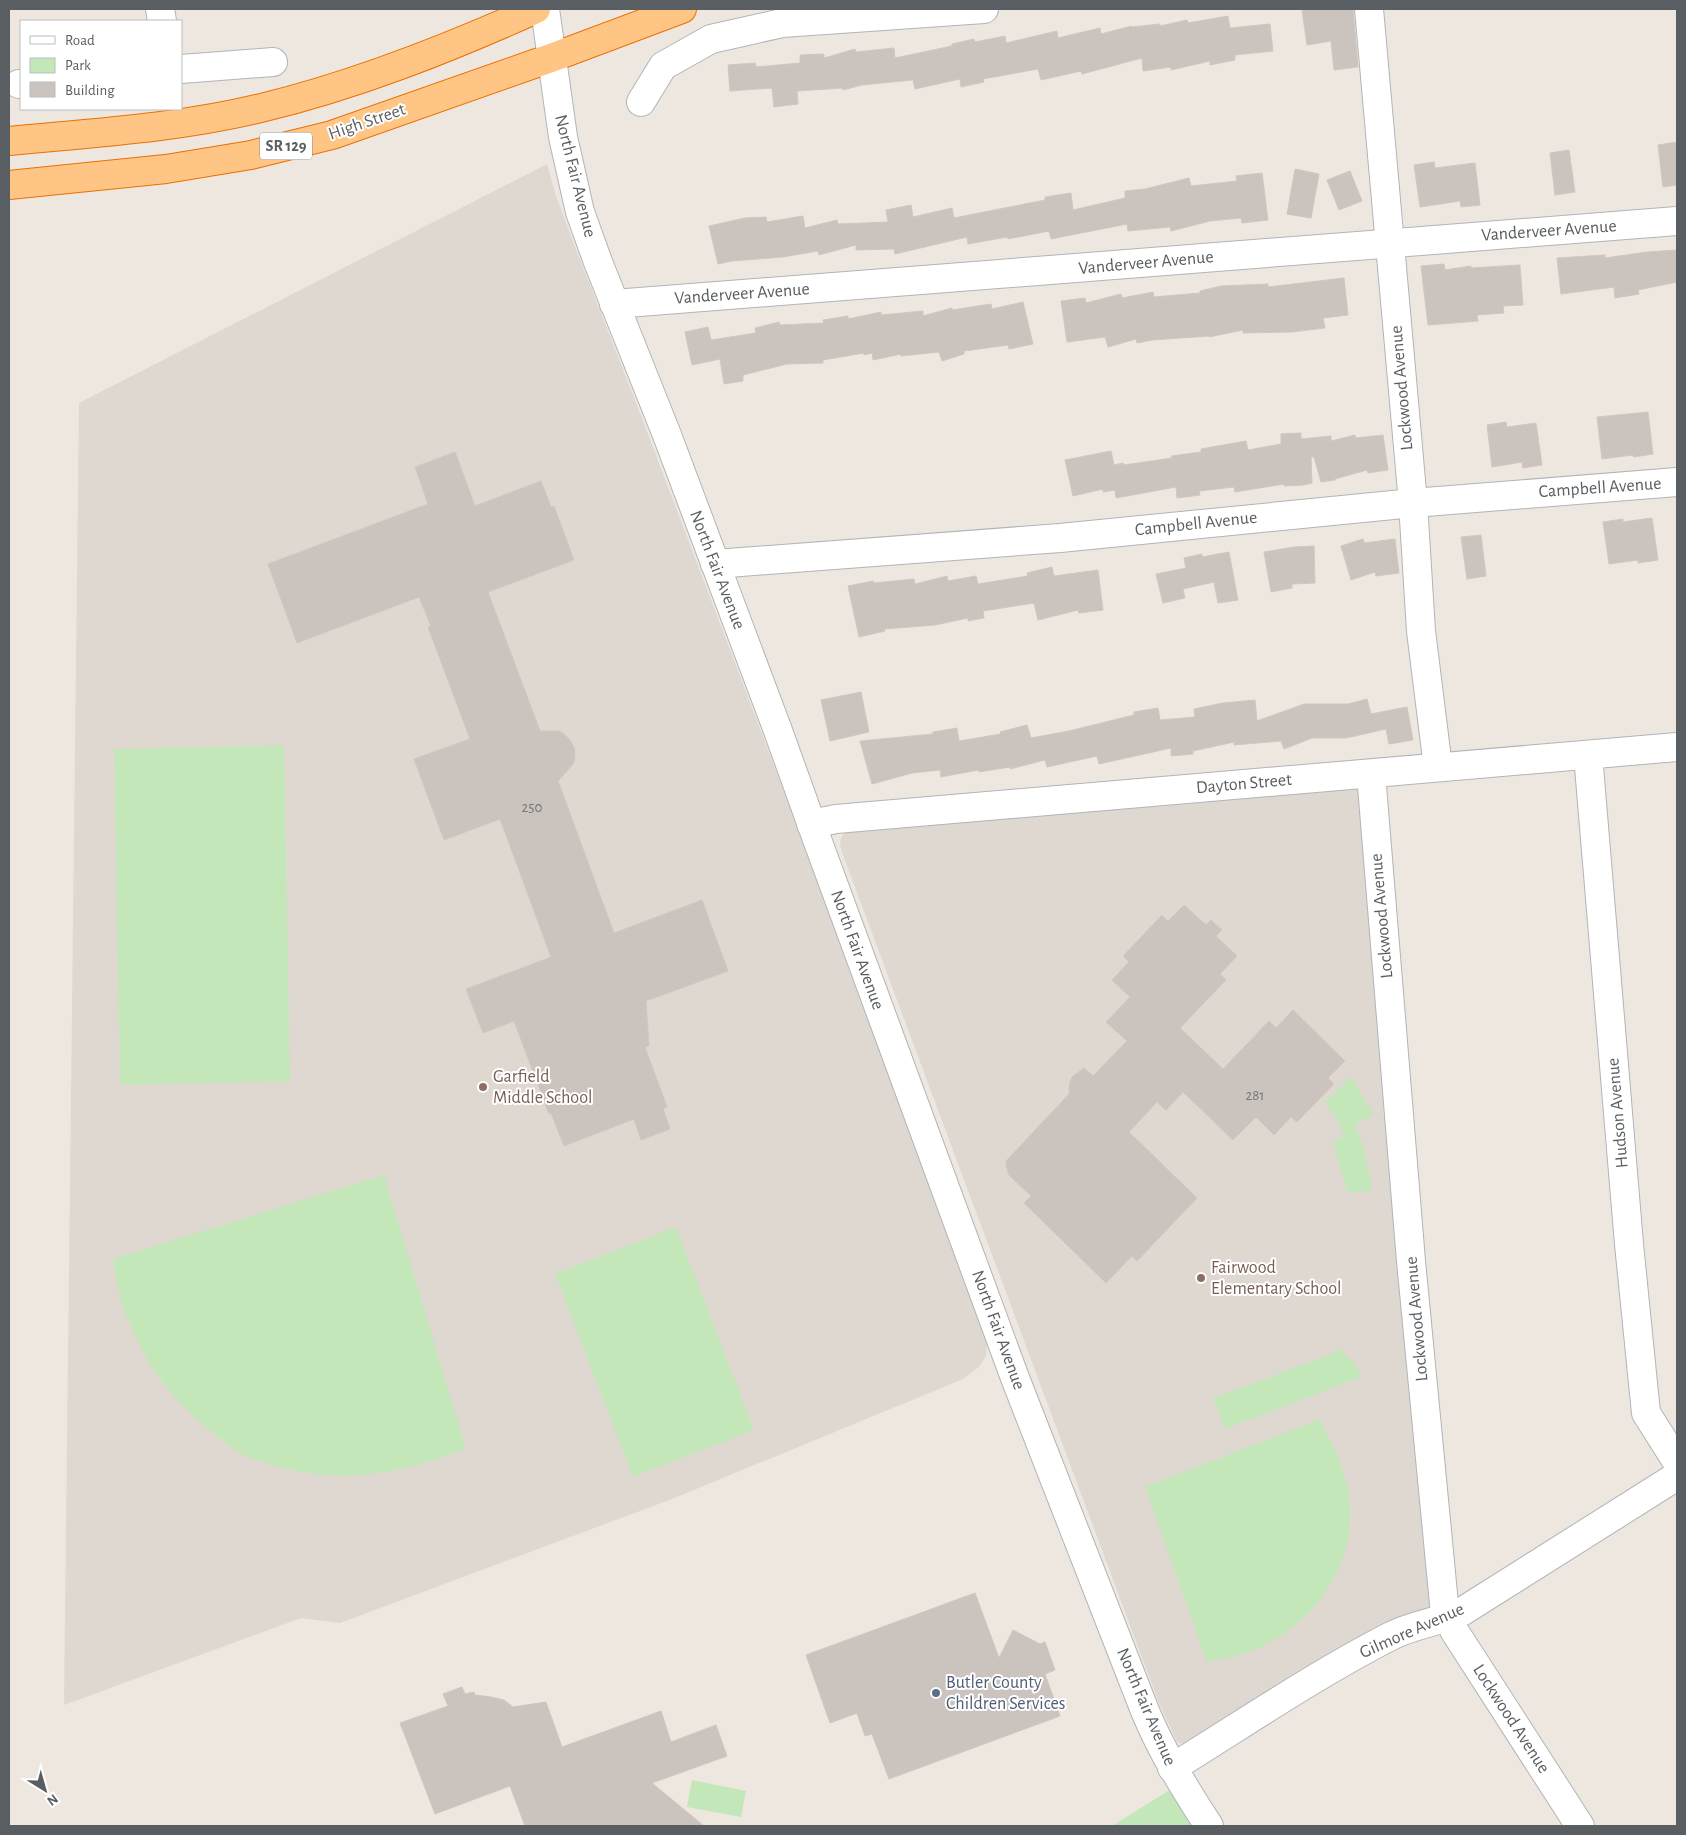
<svg xmlns="http://www.w3.org/2000/svg" width="1686" height="1835" viewBox="0 0 1686 1835" font-family="'Alegreya Sans',sans-serif">
  <style>
    .education { fill: #dfd8d0 }
    .green { fill: #c3e7b9 }
    .building { fill: #cac3be; stroke: #d2c7bd }
    .lines { fill: none; stroke-linecap: round; stroke-linejoin: round }
    .minor-casing { stroke: #b0b5b8; stroke-width: 30 }
    .highway-casing { stroke: #ec6f00; stroke-width: 30 }
    .minor { stroke: #fff; stroke-width: 28 }
    .highway { stroke: #ffc584; stroke-width: 28 }
    .education-dot { fill: #8d6e63; stroke: #fff; stroke-width: 2 }
    .service-dot { fill: #5c6f8a; stroke: #fff; stroke-width: 2 }
    .labels { text-anchor: middle; dominant-baseline: central; stroke-width: 4; stroke-linejoin: round; paint-order: stroke }
    .number-label { font-size: 15px; fill: #747779 }
    .shield { fill: #fff; stroke: #8a8e91; stroke-width: 1 }
    .shield-label { font-size: 16px; font-weight: bold; fill: #585e62 }
    .street-label { font-size: 18px; fill: #585e62; stroke: #fff }
    .education-label { font-size: 18px; fill: #785e54; stroke: #fff; text-anchor: start }
    .service-label { font-size: 18px; fill: #4e5e75; stroke: #fff; text-anchor: start }
  </style>
  <rect width="100%" height="100%" fill="#ede7df"/>
  <!-- education -->
  <g class="education">
    <path d="M 547,164 L 556,196 L 575,247 L 635,400 L 805,847 L 983,1327 L 987,1344 L 986,1356 L 979,1367 L 963,1379 L 672,1499 L 340,1623 L 301,1618 L 64,1705 L 79,403 Z"/>
    <path d="M 1353,785 L 1359,788 L 1432,1602 L 1429,1607 L 1378,1634 L 1185,1745 L 1177,1742 L 1159,1703 L 843,855 L 840,845 L 841,838 L 846,829 Z"/>
  </g>
  <!-- green -->
  <g class="green">
    <path d="M 284,745 L 290,1081 L 120,1085 L 114,749 Z"/>
    <path d="M 1351,1077 L 1374,1115 L 1355,1124 L 1364,1148 L 1372,1191 L 1347,1192 L 1333,1141 L 1344,1136 L 1338,1120 L 1325,1102 Z"/>
    <path d="M 384,1175 L 466,1449 C 425,1464 384,1476 340,1476 C 314,1476 260,1465 238,1452 C 231,1448 224,1441 217,1436 C 176,1404 146,1367 127,1317 C 119,1299 116,1278 113,1259 Z"/>
    <path d="M 676,1227 L 754,1430 L 633,1477 L 555,1274 Z"/>
    <path d="M 1340,1349 L 1354,1363 L 1363,1376 L 1225,1429 L 1213,1398 L 1327,1356 Z"/>
    <path d="M 1320,1419 C 1324,1430 1330,1439 1335,1450 C 1341,1462 1345,1477 1348,1490 C 1360,1556 1321,1617 1263,1646 C 1246,1655 1225,1658 1207,1662 L 1145,1487 Z"/>
    <path d="M 692,1780 L 746,1791 L 741,1817 L 687,1807 Z"/>
    <path d="M 1181,1783 L 1209,1826 L 1112,1826 Z"/>
  </g>
  <!-- building -->
  <g class="building">
    <path d="M 1315,9 L 1353,9 L 1358,67 L 1334,70 L 1331,41 L 1307,45 L 1302,10 Z"/>
    <path d="M 1228,16 L 1230,28 L 1270,24 L 1273,51 L 1235,55 L 1235,60 L 1210,65 L 1210,61 L 1171,70 L 1171,67 L 1143,71 L 1142,58 L 1082,74 L 1081,71 L 1041,80 L 1038,69 L 983,79 L 984,82 L 961,87 L 960,79 L 915,89 L 913,80 L 862,85 L 843,90 L 842,88 L 797,91 L 798,104 L 774,107 L 772,88 L 730,91 L 728,65 L 755,63 L 756,67 L 800,63 L 800,55 L 824,54 L 824,58 L 855,49 L 856,52 L 894,48 L 895,58 L 952,46 L 952,44 L 974,39 L 975,42 L 1005,36 L 1006,43 L 1057,31 L 1058,38 L 1100,28 L 1101,34 L 1132,26 L 1132,27 L 1160,24 L 1160,26 L 1187,20 L 1188,23 Z"/>
    <path d="M 1677,142 L 1677,185 L 1663,187 L 1658,145 Z"/>
    <path d="M 1569,150 L 1575,192 L 1555,195 L 1550,153 Z"/>
    <path d="M 1434,162 L 1435,168 L 1475,163 L 1480,205 L 1461,207 L 1460,201 L 1420,207 L 1414,165 Z"/>
    <path d="M 1295,169 L 1319,174 L 1311,218 L 1287,214 Z"/>
    <path d="M 1350,171 L 1362,201 L 1339,210 L 1327,180 Z"/>
    <path d="M 1262,173 L 1268,220 L 1242,223 L 1241,218 L 1210,221 L 1171,231 L 1170,227 L 1128,231 L 1127,224 L 1051,239 L 1049,231 L 1008,239 L 1007,237 L 968,244 L 967,237 L 895,254 L 894,249 L 856,250 L 856,245 L 819,255 L 818,251 L 783,257 L 732,261 L 718,264 L 709,226 L 745,218 L 766,217 L 767,222 L 803,216 L 805,228 L 837,220 L 838,224 L 888,222 L 886,210 L 911,205 L 913,217 L 952,208 L 954,218 L 1045,200 L 1045,197 L 1071,193 L 1073,210 L 1125,198 L 1125,191 L 1145,189 L 1189,178 L 1191,186 L 1237,181 L 1236,176 Z"/>
    <path d="M 1677,250 L 1677,282 L 1638,290 L 1639,294 L 1615,298 L 1614,287 L 1561,294 L 1557,258 L 1605,255 L 1605,258 L 1647,252 Z"/>
    <path d="M 1444,264 L 1445,270 L 1471,266 L 1471,268 L 1520,265 L 1523,305 L 1503,306 L 1504,313 L 1477,315 L 1478,321 L 1428,325 L 1421,266 Z"/>
    <path d="M 1344,278 L 1348,315 L 1323,318 L 1325,328 L 1292,332 L 1243,333 L 1243,330 L 1209,337 L 1209,336 L 1152,340 L 1137,343 L 1136,339 L 1108,347 L 1105,337 L 1067,342 L 1061,301 L 1085,298 L 1086,303 L 1121,294 L 1122,298 L 1153,292 L 1154,297 L 1200,293 L 1200,291 L 1221,286 L 1268,284 L 1268,287 Z"/>
    <path d="M 1023,302 L 1033,344 L 1009,349 L 1008,345 L 964,351 L 964,354 L 942,361 L 939,352 L 901,356 L 901,354 L 873,360 L 872,353 L 864,355 L 864,353 L 823,360 L 823,363 L 787,364 L 743,375 L 743,381 L 724,384 L 720,359 L 692,365 L 685,332 L 708,327 L 711,340 L 756,333 L 755,328 L 779,322 L 780,325 L 824,323 L 823,320 L 848,316 L 848,319 L 881,312 L 881,315 L 923,311 L 923,316 L 952,308 L 952,310 L 991,304 L 992,309 Z"/>
    <path d="M 1648,412 L 1653,454 L 1634,457 L 1633,455 L 1602,459 L 1597,417 Z"/>
    <path d="M 1506,422 L 1507,427 L 1536,423 L 1542,465 L 1523,468 L 1522,462 L 1492,467 L 1487,425 Z"/>
    <path d="M 1301,433 L 1301,439 L 1331,436 L 1331,441 L 1355,435 L 1356,438 L 1383,435 L 1388,470 L 1368,473 L 1367,470 L 1335,479 L 1335,480 L 1321,482 L 1314,457 L 1311,457 L 1312,483 L 1304,485 L 1284,486 L 1284,484 L 1235,492 L 1234,487 L 1199,491 L 1200,495 L 1177,498 L 1176,487 L 1116,498 L 1115,490 L 1103,492 L 1103,489 L 1073,496 L 1065,460 L 1111,451 L 1114,465 L 1123,463 L 1124,465 L 1172,458 L 1171,456 L 1201,452 L 1201,449 L 1246,441 L 1248,450 L 1281,444 L 1281,434 Z"/>
    <path d="M 455,452 L 475,506 L 541,481 L 551,507 L 554,506 L 574,560 L 488,592 L 540,731 L 558,731 L 563,733 L 569,739 L 574,747 L 575,754 L 574,763 L 558,781 L 614,933 L 702,900 L 728,971 L 646,1001 L 649,1046 L 645,1047 L 667,1107 L 663,1109 L 670,1129 L 641,1140 L 634,1119 L 564,1146 L 551,1113 L 549,1114 L 514,1021 L 483,1033 L 466,989 L 551,957 L 500,819 L 444,840 L 414,759 L 470,739 L 428,627 L 431,626 L 419,597 L 297,643 L 268,564 L 428,504 L 415,467 Z"/>
    <path d="M 1652,518 L 1658,560 L 1638,563 L 1638,560 L 1609,564 L 1603,522 L 1623,519 L 1623,522 Z"/>
    <path d="M 1481,535 L 1486,576 L 1467,579 L 1461,537 Z"/>
    <path d="M 1363,539 L 1364,543 L 1395,539 L 1399,573 L 1376,576 L 1375,572 L 1351,580 L 1341,546 Z"/>
    <path d="M 1314,546 L 1315,583 L 1292,584 L 1292,588 L 1271,592 L 1264,552 L 1294,547 Z"/>
    <path d="M 1229,552 L 1238,600 L 1218,603 L 1214,582 L 1183,589 L 1185,598 L 1163,603 L 1156,574 L 1186,568 L 1184,558 L 1202,554 L 1202,557 Z"/>
    <path d="M 1052,567 L 1054,576 L 1098,570 L 1103,610 L 1079,613 L 1078,610 L 1038,620 L 1034,603 L 983,611 L 984,618 L 968,621 L 968,618 L 935,625 L 884,629 L 885,631 L 859,637 L 848,586 L 873,581 L 874,583 L 914,579 L 915,584 L 947,576 L 948,581 L 976,576 L 978,584 L 1028,576 L 1027,573 Z"/>
    <path d="M 861,692 L 869,732 L 830,741 L 821,700 Z"/>
    <path d="M 1367,699 L 1371,714 L 1407,707 L 1413,740 L 1389,744 L 1386,729 L 1346,738 L 1312,738 L 1284,749 L 1281,741 L 1234,745 L 1234,742 L 1193,751 L 1193,754 L 1171,756 L 1171,748 L 1099,764 L 1097,756 L 1047,767 L 1045,760 L 1010,769 L 1010,767 L 979,772 L 978,770 L 941,777 L 940,770 L 912,773 L 872,784 L 860,741 L 933,734 L 933,732 L 957,728 L 959,741 L 1001,734 L 1000,732 L 1027,725 L 1031,738 L 1069,731 L 1134,715 L 1134,712 L 1158,708 L 1160,720 L 1195,717 L 1194,709 L 1223,703 L 1255,700 L 1257,721 L 1304,704 L 1348,704 Z"/>
    <path d="M 1184,905 L 1206,925 L 1211,920 L 1222,930 L 1216,936 L 1237,956 L 1220,974 L 1226,980 L 1180,1028 L 1223,1069 L 1269,1021 L 1276,1028 L 1293,1010 L 1345,1061 L 1328,1078 L 1334,1084 L 1297,1122 L 1291,1117 L 1274,1135 L 1256,1117 L 1233,1140 L 1183,1092 L 1166,1110 L 1157,1102 L 1129,1132 L 1197,1198 L 1137,1261 L 1132,1256 L 1106,1283 L 1024,1203 L 1031,1196 L 1009,1175 L 1006,1165 L 1007,1160 L 1069,1094 L 1070,1082 L 1072,1077 L 1084,1068 L 1093,1076 L 1127,1041 L 1106,1022 L 1130,997 L 1112,980 L 1129,962 L 1123,956 L 1162,915 L 1168,921 Z"/>
    <path d="M 975,1593 L 999,1658 L 1013,1630 L 1040,1644 L 1045,1642 L 1055,1670 L 1045,1674 L 1060,1716 L 889,1779 L 872,1734 L 865,1736 L 857,1713 L 830,1723 L 806,1655 Z"/>
    <path d="M 462,1687 L 465,1694 L 474,1692 L 475,1695 L 491,1697 L 504,1700 L 513,1707 L 546,1702 L 562,1747 L 661,1711 L 671,1742 L 716,1725 L 727,1756 L 652,1783 L 704,1826 L 525,1826 L 510,1786 L 435,1814 L 400,1723 L 448,1706 L 443,1694 Z"/>
  </g>
  <g class="lines">
    <!-- minor casing -->
    <g class="minor-casing">
      <g id="minor">
        <path d="M 160,9 L 162,21"/>
        <path d="M 545,9 L 563,137 L 580,212 L 598,262 L 667,435 L 777,728 L 818,842 L 1015,1378 L 1145,1711 C 1162,1752 1185,1789 1209,1826"/>
        <path d="M 1369,9 L 1413,503 L 1421,631 L 1438,767"/>
        <path d="M 181,69 L 273,62"/>
        <path d="M 19,84 L 21,84"/>
        <path d="M 641,102 L 663,66 L 711,39 L 782,23 L 984,9"/>
        <path d="M 614,304 L 1677,221"/>
        <path d="M 715,564 L 1060,538 L 1413,503 L 1677,482"/>
        <path d="M 1588,755 L 1629,1244 L 1646,1413 L 1677,1462"/>
        <path d="M 1371,774 L 1411,1261 L 1444,1604 L 1448,1618 L 1455,1632 L 1580,1826"/>
        <path d="M 811,824 L 836,819 L 1677,747"/>
        <path d="M 1172,1768 C 1245,1723 1315,1675 1391,1636 C 1414,1624 1440,1622 1463,1611 L 1677,1476"/>
      </g>
    </g>
    <!-- highway casing -->
    <g class="highway-casing">
      <g id="highway">
        <path d="M 9,141 C 93,133 179,128 261,108 C 356,85 447,49 536,9"/>
        <path d="M 9,185 L 166,169 L 251,155 L 332,135 L 551,58 L 682,9"/>
      </g>
    </g>
    <!-- minor -->
    <use href="#minor" class="minor"/>
    <!-- highway -->
    <use href="#highway" class="highway"/>
  </g>
  <!-- markers -->
  <g class="education-dot">
    <circle cx="483" cy="1087" r="5"/>
    <circle cx="1201" cy="1278" r="5"/>
  </g>
  <circle class="service-dot" cx="936" cy="1693" r="5"/>
  <g class="labels">
    <!-- number labels -->
    <g class="number-label">
      <text x="532" y="807">250</text>
      <text x="1255" y="1095">281</text>
    </g>
    <!-- shield labels -->
    <rect class="shield" x="260" y="132.5" width="52" height="27" rx="4"/>
    <g class="shield-label">
      <text x="286" y="146">SR 129</text>
    </g>
    <!-- street labels -->
    <g class="street-label">
      <text transform="translate(367 122) rotate(-19)">High Street</text>
      <text transform="translate(575 176) rotate(76)">North Fair Avenue</text>
      <text transform="translate(1549 231) rotate(-4)">Vanderveer Avenue</text>
      <text transform="translate(1146 263) rotate(-5)">Vanderveer Avenue</text>
      <text transform="translate(742 294) rotate(-4)">Vanderveer Avenue</text>
      <text transform="translate(1402 388) rotate(-95)">Lockwood Avenue</text>
      <text transform="translate(1600 488) rotate(-4)">Campbell Avenue</text>
      <text transform="translate(1196 524) rotate(-6)">Campbell Avenue</text>
      <text transform="translate(717 570) rotate(69)">North Fair Avenue</text>
      <text transform="translate(1244 784) rotate(-5)">Dayton Street</text>
      <text transform="translate(1382 916) rotate(-95)">Lockwood Avenue</text>
      <text transform="translate(857 950) rotate(70)">North Fair Avenue</text>
      <text transform="translate(1618 1113) rotate(-95)">Hudson Avenue</text>
      <text transform="translate(1417 1319) rotate(-95)">Lockwood Avenue</text>
      <text transform="translate(998 1330) rotate(70)">North Fair Avenue</text>
      <text transform="translate(1412 1631) rotate(-24)">Gilmore Avenue</text>
      <text transform="translate(1146 1707) rotate(67)">North Fair Avenue</text>
      <text transform="translate(1511 1719) rotate(57)">Lockwood Avenue</text>
    </g>
    <!-- education labels -->
    <g class="education-label">
      <text x="493" y="1077">Garfield<tspan x="493" dy="21">Middle School</tspan></text>
      <text x="1211" y="1268">Fairwood<tspan x="1211" dy="21">Elementary School</tspan></text>
    </g>
    <!-- service labels -->
    <g class="service-label">
      <text x="946" y="1683">Butler County<tspan x="946" dy="21">Children Services</tspan></text>
    </g>
  </g>
  <!-- border -->
  <rect width="1686" height="1835" fill="none" stroke="#585e62" stroke-width="20"/>
  <!-- legend -->
  <rect x="20" y="20" width="162" height="90" fill="#ffffff" stroke="#bcbfc0"/>
  <rect x="30" y="36" width="25" height="8" fill="#ffffff" stroke="#bcbfc0"/>
  <text x="65" y="45" font-size="15" fill="#585e62">Road</text>
  <rect x="30" y="58" width="25" height="15" fill="#c3e7b9" stroke="#bcbfc0"/>
  <text x="65" y="70" font-size="15" fill="#585e62">Park</text>
  <rect x="30" y="82" width="25" height="15" fill="#cac3be" stroke="#bcbfc0"/>
  <text x="65" y="95" font-size="15" fill="#585e62">Building</text>
  <!-- north arrow -->
  <g transform="translate(45 1790) rotate(143)" stroke="#ffffff" stroke-width="4" paint-order="stroke">
  <path d="M0-4L9 19L0 12L-9 19Z" fill="#585e62"/>
  <text y="-8" font-size="14" font-weight="bold" text-anchor="middle" fill="#585e62">N</text>
  </g>
</svg>
